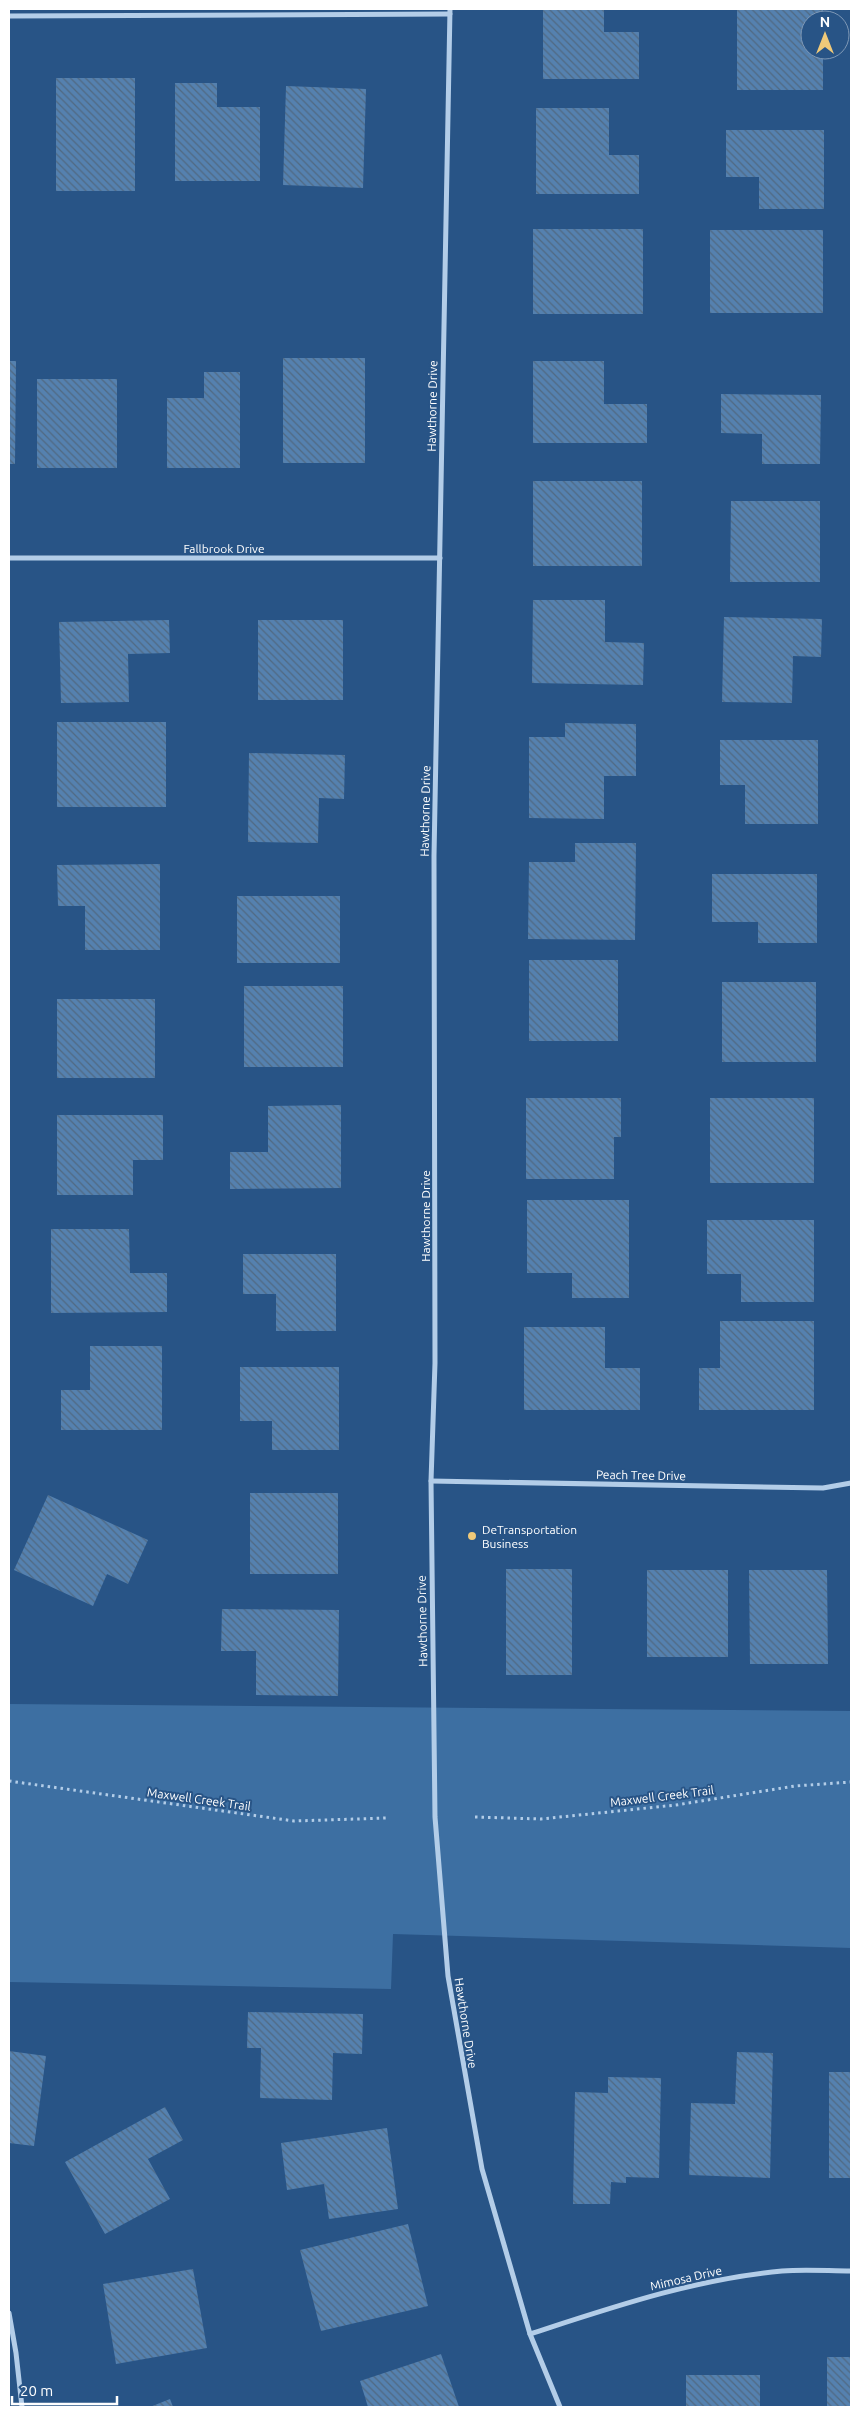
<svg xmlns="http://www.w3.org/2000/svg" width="860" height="2416" viewBox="0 0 860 2416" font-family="Ubuntu,sans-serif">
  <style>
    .park { fill: #3d6fa2 }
    .building { fill: url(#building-back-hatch) }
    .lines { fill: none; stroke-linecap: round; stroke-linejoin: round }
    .path { stroke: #b3cde8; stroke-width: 3; stroke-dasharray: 2.5 4; stroke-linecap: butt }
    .minor { stroke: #b3cde8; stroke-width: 5 }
    .poi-dot { fill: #efc979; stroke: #285486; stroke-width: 2 }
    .labels { text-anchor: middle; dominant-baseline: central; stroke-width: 4; stroke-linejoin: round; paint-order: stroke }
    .street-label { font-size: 12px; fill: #fff; stroke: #285486 }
    .poi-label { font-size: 12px; fill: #fff; stroke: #285486; text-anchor: start }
  </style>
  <defs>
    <pattern id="building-back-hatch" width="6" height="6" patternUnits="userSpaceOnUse" patternTransform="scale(1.25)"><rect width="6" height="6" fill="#5581af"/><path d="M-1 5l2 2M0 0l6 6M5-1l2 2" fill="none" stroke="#516982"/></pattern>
  </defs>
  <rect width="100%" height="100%" fill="#285486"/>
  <!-- park -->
  <path class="park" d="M 9,1704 L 851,1711 L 851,1948 L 393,1934 L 391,1989 L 9,1982 Z"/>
  <!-- building -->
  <g class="building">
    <path d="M 543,9 L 604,9 L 604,32 L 639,32 L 639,79 L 543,79 Z"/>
    <path d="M 737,9 L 823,9 L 823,20 L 810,20 L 810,50 L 823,50 L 823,90 L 737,90 Z"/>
    <rect x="56" y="78" width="79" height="113"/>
    <path d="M 175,83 L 217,83 L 217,107 L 260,107 L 260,181 L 175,181 Z"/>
    <path d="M 286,86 L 366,89 L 363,188 L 283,185 Z"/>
    <path d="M 536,108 L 609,108 L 609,155 L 639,155 L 639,194 L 536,194 Z"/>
    <path d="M 726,130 L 824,130 L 824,209 L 759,209 L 759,177 L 726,177 Z"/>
    <rect x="533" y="229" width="110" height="85"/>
    <rect x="710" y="230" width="113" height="83"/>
    <rect x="283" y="358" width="82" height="105"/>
    <path d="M 9,361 L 16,361 L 15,464 L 9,464 Z"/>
    <path d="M 533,361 L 604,361 L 604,404 L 647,404 L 647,443 L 533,443 Z"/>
    <path d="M 204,372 L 240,372 L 240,468 L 167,468 L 167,398 L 204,398 Z"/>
    <rect x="37" y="379" width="80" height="89"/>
    <path d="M 721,394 L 821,395 L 820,464 L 762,464 L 762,434 L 721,433 Z"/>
    <rect x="533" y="481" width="109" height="85"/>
    <path d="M 731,501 L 820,501 L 820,582 L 730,582 Z"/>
    <path d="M 533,600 L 605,600 L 605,642 L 644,643 L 643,685 L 532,683 Z"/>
    <path d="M 724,617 L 822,619 L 821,657 L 793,656 L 792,703 L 722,702 Z"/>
    <path d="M 169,620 L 170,653 L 128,654 L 129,702 L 61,703 L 59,622 Z"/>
    <rect x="258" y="620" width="85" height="80"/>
    <rect x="57" y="722" width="109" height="85"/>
    <path d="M 565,723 L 636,724 L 636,776 L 604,776 L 604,819 L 529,818 L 529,737 L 565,737 Z"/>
    <path d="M 720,740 L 818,740 L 818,824 L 745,824 L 745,785 L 720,785 Z"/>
    <path d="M 249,753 L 345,755 L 344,799 L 319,798 L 318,843 L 248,842 Z"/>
    <path d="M 575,843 L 636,843 L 635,940 L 528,939 L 529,862 L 575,862 Z"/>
    <path d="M 160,864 L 160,950 L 85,950 L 85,906 L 58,906 L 57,865 Z"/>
    <path d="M 712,874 L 817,874 L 817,943 L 758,943 L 758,922 L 712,922 Z"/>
    <rect x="237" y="896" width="103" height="67"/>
    <rect x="529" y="960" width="89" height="81"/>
    <rect x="722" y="982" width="94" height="80"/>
    <rect x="244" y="986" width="99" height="81"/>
    <rect x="57" y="999" width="98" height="79"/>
    <path d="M 526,1098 L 621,1098 L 621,1137 L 614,1137 L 614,1179 L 526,1179 Z"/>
    <rect x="710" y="1098" width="104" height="85"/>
    <path d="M 341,1105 L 341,1188 L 230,1189 L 230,1152 L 268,1152 L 268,1106 Z"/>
    <path d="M 57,1115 L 163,1115 L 163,1160 L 133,1160 L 133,1195 L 57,1195 Z"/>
    <path d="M 527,1200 L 629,1200 L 629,1298 L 572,1298 L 572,1273 L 527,1273 Z"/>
    <path d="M 707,1220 L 814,1220 L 814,1302 L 741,1302 L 741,1274 L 707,1274 Z"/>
    <path d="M 51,1229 L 129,1229 L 130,1273 L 167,1273 L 167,1312 L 51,1313 Z"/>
    <path d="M 243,1254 L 336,1254 L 336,1331 L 276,1331 L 276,1294 L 243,1294 Z"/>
    <path d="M 720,1321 L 814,1321 L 814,1410 L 699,1410 L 699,1368 L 720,1368 Z"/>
    <path d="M 524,1327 L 605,1327 L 605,1368 L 640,1368 L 640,1410 L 524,1410 Z"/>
    <path d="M 90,1346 L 162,1346 L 162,1430 L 61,1430 L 61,1390 L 90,1390 Z"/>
    <path d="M 240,1367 L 339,1367 L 339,1450 L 272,1450 L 272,1421 L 240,1421 Z"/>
    <rect x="250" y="1493" width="88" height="81"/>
    <path d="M 48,1495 L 148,1540 L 128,1584 L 107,1574 L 93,1606 L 14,1570 Z"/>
    <rect x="506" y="1569" width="66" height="106"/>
    <rect x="647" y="1570" width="81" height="87"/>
    <path d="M 749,1570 L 827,1570 L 828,1664 L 750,1664 Z"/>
    <path d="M 222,1609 L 339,1610 L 338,1696 L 256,1695 L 256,1651 L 221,1651 Z"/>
    <path d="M 248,2012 L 363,2014 L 362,2054 L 333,2053 L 332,2100 L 260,2098 L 261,2048 L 247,2048 Z"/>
    <path d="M 9,2051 L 46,2056 L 34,2146 L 9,2143 Z"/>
    <path d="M 737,2052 L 773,2053 L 770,2178 L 689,2175 L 691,2103 L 735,2104 Z"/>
    <rect x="829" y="2072" width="22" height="106"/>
    <path d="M 608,2077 L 661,2078 L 659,2178 L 626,2177 L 626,2183 L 611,2182 L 610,2204 L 573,2204 L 575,2092 L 608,2093 Z"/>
    <path d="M 165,2107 L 183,2140 L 148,2159 L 170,2199 L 105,2234 L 65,2162 Z"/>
    <path d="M 387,2128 L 398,2209 L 329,2219 L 324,2184 L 287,2190 L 281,2143 Z"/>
    <path d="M 408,2224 L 428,2306 L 321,2331 L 300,2250 Z"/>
    <path d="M 193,2269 L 207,2348 L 116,2364 L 103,2284 Z"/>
    <path d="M 441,2354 L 459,2407 L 368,2407 L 360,2381 Z"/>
    <rect x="827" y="2357" width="24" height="50"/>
    <rect x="686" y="2375" width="74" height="32"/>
    <path d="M 170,2399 L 173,2407 L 150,2407 Z"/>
  </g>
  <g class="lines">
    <!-- path -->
    <g class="path">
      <path d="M 9,1781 L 294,1821 L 387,1818"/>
      <path d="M 475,1817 L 541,1819 L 676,1805 L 795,1786 L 851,1782"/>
    </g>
    <!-- minor -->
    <g class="minor">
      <path d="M 450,9 L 434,856 L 435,1363 L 431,1481 L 435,1817 L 448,1976 L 482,2169 L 530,2334 L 560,2407"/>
      <path d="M 9,16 L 450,14"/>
      <path d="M 9,558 L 440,558"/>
      <path d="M 431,1481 L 823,1488 L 851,1483"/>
      <path d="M 9,2313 L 16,2353 L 22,2407"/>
      <path d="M 530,2334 C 613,2307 695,2279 782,2271 C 805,2269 829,2271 851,2271"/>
    </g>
  </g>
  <!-- markers -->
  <circle class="poi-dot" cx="472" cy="1536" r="5"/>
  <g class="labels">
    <!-- street labels -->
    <g class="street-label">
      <text transform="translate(432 406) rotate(-89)">Hawthorne Drive</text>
      <text x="224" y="548">Fallbrook Drive</text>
      <text transform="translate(425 811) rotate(-89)">Hawthorne Drive</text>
      <text transform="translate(425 1216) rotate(-90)">Hawthorne Drive</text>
      <text transform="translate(641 1475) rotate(1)">Peach Tree Drive</text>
      <text transform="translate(422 1621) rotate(-91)">Hawthorne Drive</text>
      <text transform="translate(662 1796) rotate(-7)">Maxwell Creek Trail</text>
      <text transform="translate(199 1799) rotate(8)">Maxwell Creek Trail</text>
      <text transform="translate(466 2023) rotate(81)">Hawthorne Drive</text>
      <text transform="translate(686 2278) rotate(-13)">Mimosa Drive</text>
    </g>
    <!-- poi labels -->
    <g class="poi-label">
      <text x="482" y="1529">DeTransportation<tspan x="482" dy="14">Business</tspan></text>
    </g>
  </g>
  <!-- border -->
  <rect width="860" height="2416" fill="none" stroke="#ffffff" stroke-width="20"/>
  <!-- north arrow -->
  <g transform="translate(825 35)"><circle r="24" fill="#285486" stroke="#7e98b6"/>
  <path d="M0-4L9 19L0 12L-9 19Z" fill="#efc979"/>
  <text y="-8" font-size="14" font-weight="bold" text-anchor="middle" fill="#ffffff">N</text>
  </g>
  <!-- scale -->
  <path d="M12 2396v8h105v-8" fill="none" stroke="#ffffff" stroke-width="2.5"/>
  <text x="20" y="2396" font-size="15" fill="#ffffff" stroke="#285486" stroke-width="4" paint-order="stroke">20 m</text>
</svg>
